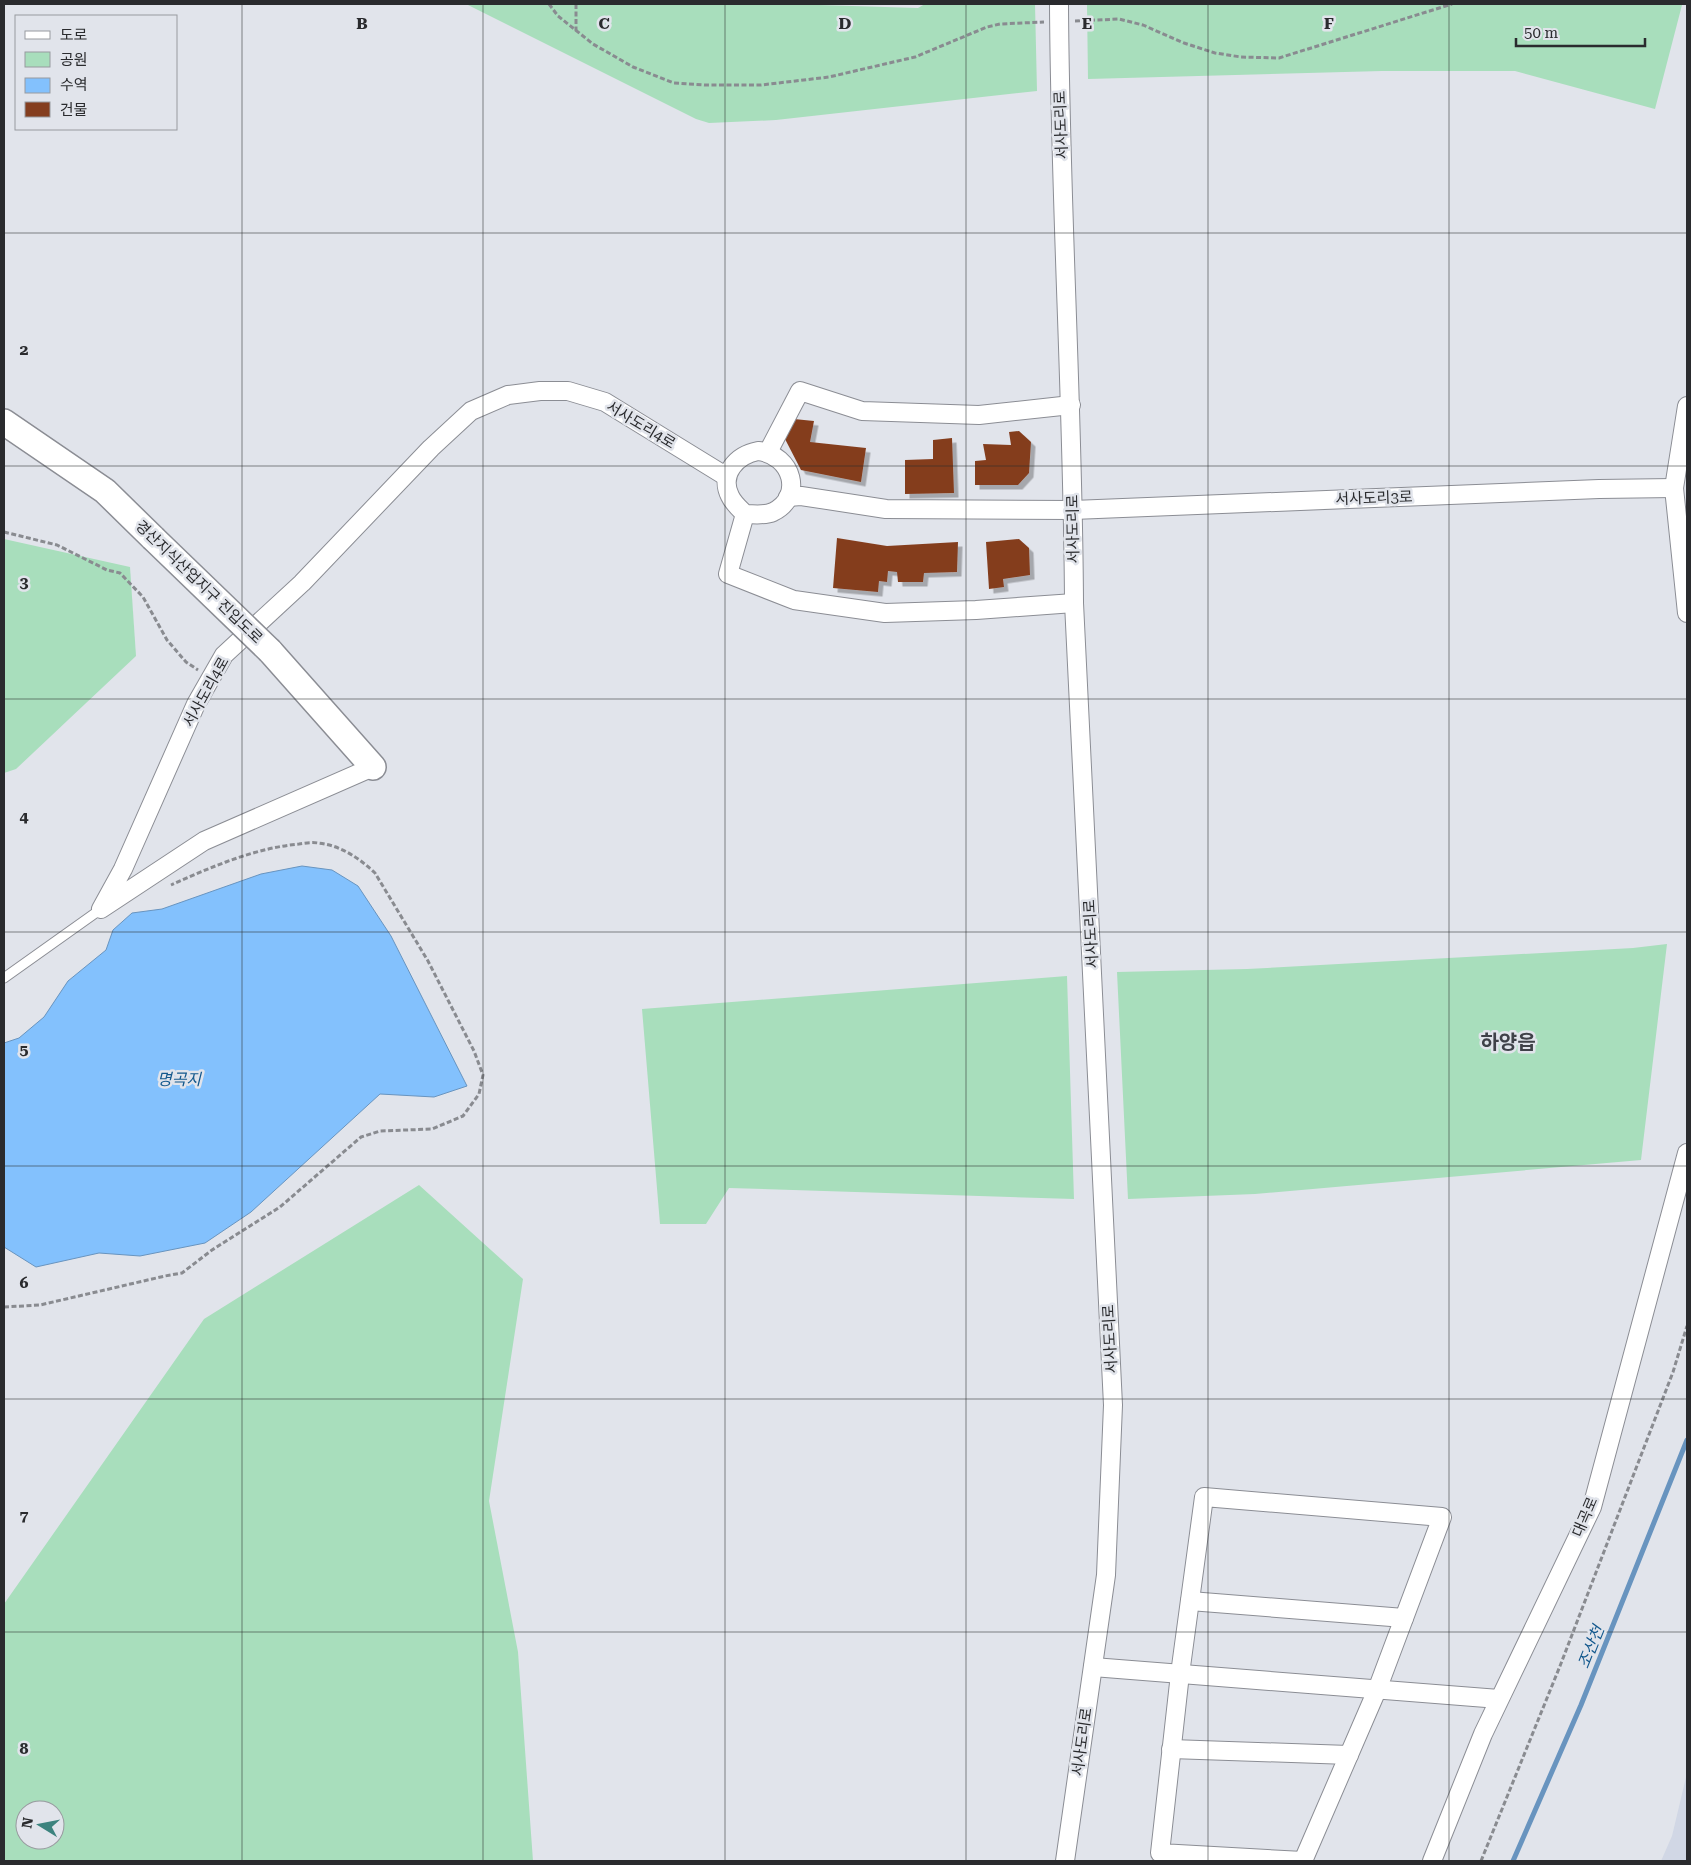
<svg xmlns="http://www.w3.org/2000/svg" width="1691" height="1865" viewBox="0 0 1691 1865" font-family="'Roboto Serif','Noto Sans KR',serif">
  <style>
    .built { fill: #d1d7e5 }
    .green { fill: #a8debc; fill-rule: evenodd }
    .water { fill: #83c1fd; stroke: #6894bf }
    .lines { fill: none; stroke-linecap: round; stroke-linejoin: round }
    .stream { stroke: #6894bf; stroke-width: 5 }
    .building { fill: #843e1f; filter: url(#shadow) }
    .lane-casing { stroke: #8b8d94; stroke-width: 11 }
    .street-casing { stroke: #8b8d94; stroke-width: 20 }
    .secondary-casing { stroke: #8b8d94; stroke-width: 28 }
    .path { stroke: #898b90; stroke-width: 3; stroke-dasharray: 5 2.5; stroke-linecap: butt }
    .lane { stroke: #fff; stroke-width: 9 }
    .street { stroke: #fff; stroke-width: 18 }
    .secondary { stroke: #fff; stroke-width: 25 }
    .secondary-bridge-casing { stroke: #8b8d94; stroke-width: 28; stroke-linecap: butt }
    .secondary-bridge { stroke: #fff; stroke-width: 25 }
    .grid { fill: none; stroke: #2a2b2e; stroke-width: 1; stroke-opacity: 0.55 }
    .labels { text-anchor: middle; dominant-baseline: central; stroke-width: 5; stroke-linejoin: round; paint-order: stroke }
    .street-label { font-size: 15px; fill: #2a2b2e; stroke: #e1e4eb }
    .water-label { font-size: 16px; font-style: italic; fill: #13588d; stroke: #e1e4eb }
    .district-label { font-size: 20px; font-weight: bold; fill: #3f4148; stroke: #e1e4eb }
    .grid-label { font-size: 16px; text-anchor: middle; font-weight: bold; fill: #2a2b2e; stroke: #e1e4eb; stroke-width: 5; stroke-linejoin: round; paint-order: stroke }
  </style>
  <defs>
    <filter id="shadow"><feDropShadow dx="4.5" dy="4.5" stdDeviation="0" flood-color="#0004"/></filter>
  </defs>
  <rect width="100%" height="100%" fill="#e1e4eb"/>
  <!-- built -->
  <path class="built" d="M 1687,1773 L 1687,1861 L 1661,1861 L 1672,1836 Z"/>
  <!-- green -->
  <g class="green">
    <path d="M 466,4 L 786,4 L 918,8 L 925,4 L 1035,4 L 1037,91 L 776,120 L 709,123 L 696,119 Z"/>
    <path d="M 1087,4 L 1677,4 L 1682,5 L 1655,109 L 1515,71 L 1382,71 L 1088,79 Z"/>
    <path d="M 4,539 L 130,567 L 136,656 L 16,769 L 4,773 Z"/>
    <path d="M 1667,944 L 1641,1160 L 1255,1194 L 1128,1199 L 1117,972 L 1247,969 L 1633,948 Z"/>
    <path d="M 1067,976 L 1074,1199 L 729,1188 L 706,1224 L 660,1224 L 642,1009 Z"/>
    <path d="M 419,1185 L 523,1279 L 489,1501 L 518,1652 L 533,1861 L 4,1861 L 4,1604 L 204,1319 ZM 25,1810 L 55,1810 L 55,1840 L 25,1840 Z"/>
  </g>
  <!-- water -->
  <path class="water" d="M 302,866 L 332,870 L 358,886 L 391,936 L 467,1086 L 434,1097 L 380,1094 L 251,1212 L 205,1243 L 140,1256 L 99,1253 L 36,1267 L 4,1247 L 4,1043 L 19,1038 L 44,1017 L 68,981 L 106,950 L 113,930 L 132,913 L 162,909 L 261,874 Z"/>
  <g class="lines">
    <!-- stream -->
    <path class="stream" d="M 1513,1861 L 1581,1705 L 1687,1440"/>
  </g>
  <!-- building -->
  <g class="building">
    <path d="M 794,419 L 814,421 L 810,442 L 866,448 L 861,482 L 801,470 L 785,439 Z"/>
    <path d="M 1019,431 L 1031,442 L 1029,473 L 1018,485 L 975,485 L 975,461 L 986,460 L 983,444 L 1011,445 L 1009,432 Z"/>
    <path d="M 952,438 L 954,493 L 905,494 L 905,460 L 933,459 L 933,440 Z"/>
    <path d="M 837,538 L 887,546 L 958,542 L 957,572 L 924,573 L 923,582 L 898,582 L 897,572 L 888,571 L 887,582 L 879,581 L 878,592 L 833,588 Z"/>
    <path d="M 1019,539 L 1029,548 L 1030,575 L 1003,579 L 1004,587 L 989,589 L 986,542 Z"/>
  </g>
  <g class="lines">
    <!-- lane casing -->
    <g class="lane-casing">
      <path id="lane" d="M 4,978 L 101,909"/>
    </g>
    <!-- street casing -->
    <g class="street-casing">
      <g id="street">
        <path d="M 1059,4 C 1060,203 1073,403 1074,603 L 1113,1405 L 1106,1575 L 1065,1861"/>
        <path d="M 1687,406 L 1674,488 L 1687,613"/>
        <path d="M 758,451 C 793,455 804,497 773,512 C 764,516 754,514 745,514 C 740,509 733,503 730,496 C 719,474 737,455 758,451 Z"/>
        <path d="M 768,452 L 800,391 L 862,411 L 979,415 L 1071,405"/>
        <path d="M 788,497 L 801,496 L 886,509 L 1073,510 L 1599,489 L 1674,488"/>
        <path d="M 745,514 L 728,574 L 794,600 L 885,613 L 976,610 L 1074,603"/>
        <path d="M 373,767 L 204,841 L 101,909 L 123,869 L 196,704 L 224,655 L 302,583 L 431,448 L 471,411 L 508,395 L 540,391 L 568,391 L 605,402 L 727,477"/>
        <path d="M 1204,1497 L 1442,1517 L 1377,1690 L 1303,1861 L 1160,1853 L 1180,1674 Z"/>
        <path d="M 1190,1601 L 1404,1618"/>
        <path d="M 1093,1667 L 1499,1699"/>
        <path d="M 1171,1749 L 1349,1755"/>
        <path d="M 1432,1861 L 1483,1734 L 1592,1507 L 1687,1153"/>
      </g>
    </g>
    <!-- secondary casing -->
    <g class="secondary-casing">
      <g id="secondary">
        <path d="M 4,422 L 105,491 L 153,538"/>
        <path d="M 270,651 L 373,767"/>
      </g>
    </g>
    <!-- path -->
    <g class="path">
      <path d="M 549,4 L 558,16 L 593,44 L 633,67 L 674,83 L 704,85 L 761,85 L 829,77 L 915,57 L 987,27 L 1000,24 L 1044,22"/>
      <path d="M 576,4 L 576,31"/>
      <path d="M 1075,21 L 1119,19 L 1143,25 L 1184,43 L 1215,53 L 1241,57 L 1279,58 L 1452,4"/>
      <path d="M 4,532 L 57,545 L 107,570 L 120,573 L 143,597 L 167,640 L 186,662 L 198,670"/>
      <path d="M 4,1307 L 40,1305 L 165,1276 L 182,1273 L 212,1250 L 280,1207 L 361,1137 L 380,1131 L 432,1129 L 463,1116 L 479,1094 L 483,1075 L 474,1051 L 428,961 L 375,873 C 359,858 340,845 318,843 C 312,842 305,843 299,844 C 255,848 211,867 171,885"/>
      <path d="M 1481,1861 L 1560,1666 L 1673,1372 L 1687,1326"/>
    </g>
    <!-- lane -->
    <use href="#lane" class="lane"/>
    <!-- street -->
    <use href="#street" class="street"/>
    <!-- secondary -->
    <use href="#secondary" class="secondary"/>
    <!-- secondary-bridge casing -->
    <g class="secondary-bridge-casing">
      <path id="secondary-bridge" d="M 153,538 L 270,651"/>
    </g>
    <!-- secondary-bridge -->
    <use href="#secondary-bridge" class="secondary-bridge"/>
  </g>
  <!-- grid -->
  <path class="grid" d="M 242,4 L 242,1861M 483,4 L 483,1861M 725,4 L 725,1861M 966,4 L 966,1861M 1208,4 L 1208,1861M 1449,4 L 1449,1861M 4,233 L 1687,233M 4,466 L 1687,466M 4,699 L 1687,699M 4,932 L 1687,932M 4,1166 L 1687,1166M 4,1399 L 1687,1399M 4,1632 L 1687,1632"/>
  <g class="labels">
    <!-- street labels -->
    <g class="street-label">
      <text transform="translate(1061 125) rotate(-92)">서사도리로</text>
      <text transform="translate(641 425) rotate(31)">서사도리4로</text>
      <text transform="translate(1374 498) rotate(-2)">서사도리3로</text>
      <text transform="translate(1073 529) rotate(-91)">서사도리로</text>
      <text transform="translate(199 582) rotate(44)">경산지식산업지구 진입도로</text>
      <text transform="translate(206 692) rotate(-61)">서사도리4로</text>
      <text transform="translate(1091 934) rotate(-93)">서사도리로</text>
      <text transform="translate(1110 1339) rotate(-93)">서사도리로</text>
      <text transform="translate(1585 1517) rotate(-67)">대곡로</text>
      <text transform="translate(1082 1742) rotate(-82)">서사도리로</text>
    </g>
    <!-- water labels -->
    <g class="water-label">
      <text x="179" y="1079">명곡지</text>
      <text transform="translate(1591 1647) rotate(-68)">조산천</text>
    </g>
    <!-- district labels -->
    <g class="district-label">
      <text x="1508" y="1042">하양읍</text>
    </g>
  </g>
  <g class="grid-label">
    <text x="362" y="29">B</text>
    <text x="604" y="29">C</text>
    <text x="845" y="29">D</text>
    <text x="1087" y="29">E</text>
    <text x="1329" y="29">F</text>
    <text x="24" y="355">2</text>
    <text x="24" y="588">3</text>
    <text x="24" y="822">4</text>
    <text x="24" y="1055">5</text>
    <text x="24" y="1288">6</text>
    <text x="24" y="1521">7</text>
    <text x="24" y="1754">8</text>
  </g>
  <!-- border -->
  <rect width="1691" height="1865" fill="none" stroke="#2a2b2e" stroke-width="10"/>
  <!-- legend -->
  <rect x="15" y="15" width="162" height="115" fill="#e1e4eb" stroke="#989a9f"/>
  <rect x="25" y="31" width="25" height="8" fill="#ffffff" stroke="#989a9f"/>
  <text x="60" y="40" font-size="15" fill="#2a2b2e">도로</text>
  <rect x="25" y="52" width="25" height="15" fill="#a8debc" stroke="#989a9f"/>
  <text x="60" y="65" font-size="15" fill="#2a2b2e">공원</text>
  <rect x="25" y="78" width="25" height="15" fill="#83c1fd" stroke="#989a9f"/>
  <text x="60" y="90" font-size="15" fill="#2a2b2e">수역</text>
  <rect x="25" y="102" width="25" height="15" fill="#843e1f" stroke="#989a9f"/>
  <text x="60" y="115" font-size="15" fill="#2a2b2e">건물</text>
  <!-- north arrow -->
  <g transform="translate(40 1825) rotate(280)"><circle r="24" fill="#e1e4eb" stroke="#989a9f"/>
  <path d="M0-4L9 19L0 12L-9 19Z" fill="#3c837e"/>
  <text y="-8" font-size="14" font-weight="bold" text-anchor="middle" fill="#2a2b2e">N</text>
  </g>
  <!-- scale -->
  <path d="M1516 38v8h129v-8" fill="none" stroke="#2a2b2e" stroke-width="2.5"/>
  <text x="1524" y="38" font-size="15" fill="#2a2b2e" stroke="#e1e4eb" stroke-width="4" paint-order="stroke">50 m</text>
</svg>
